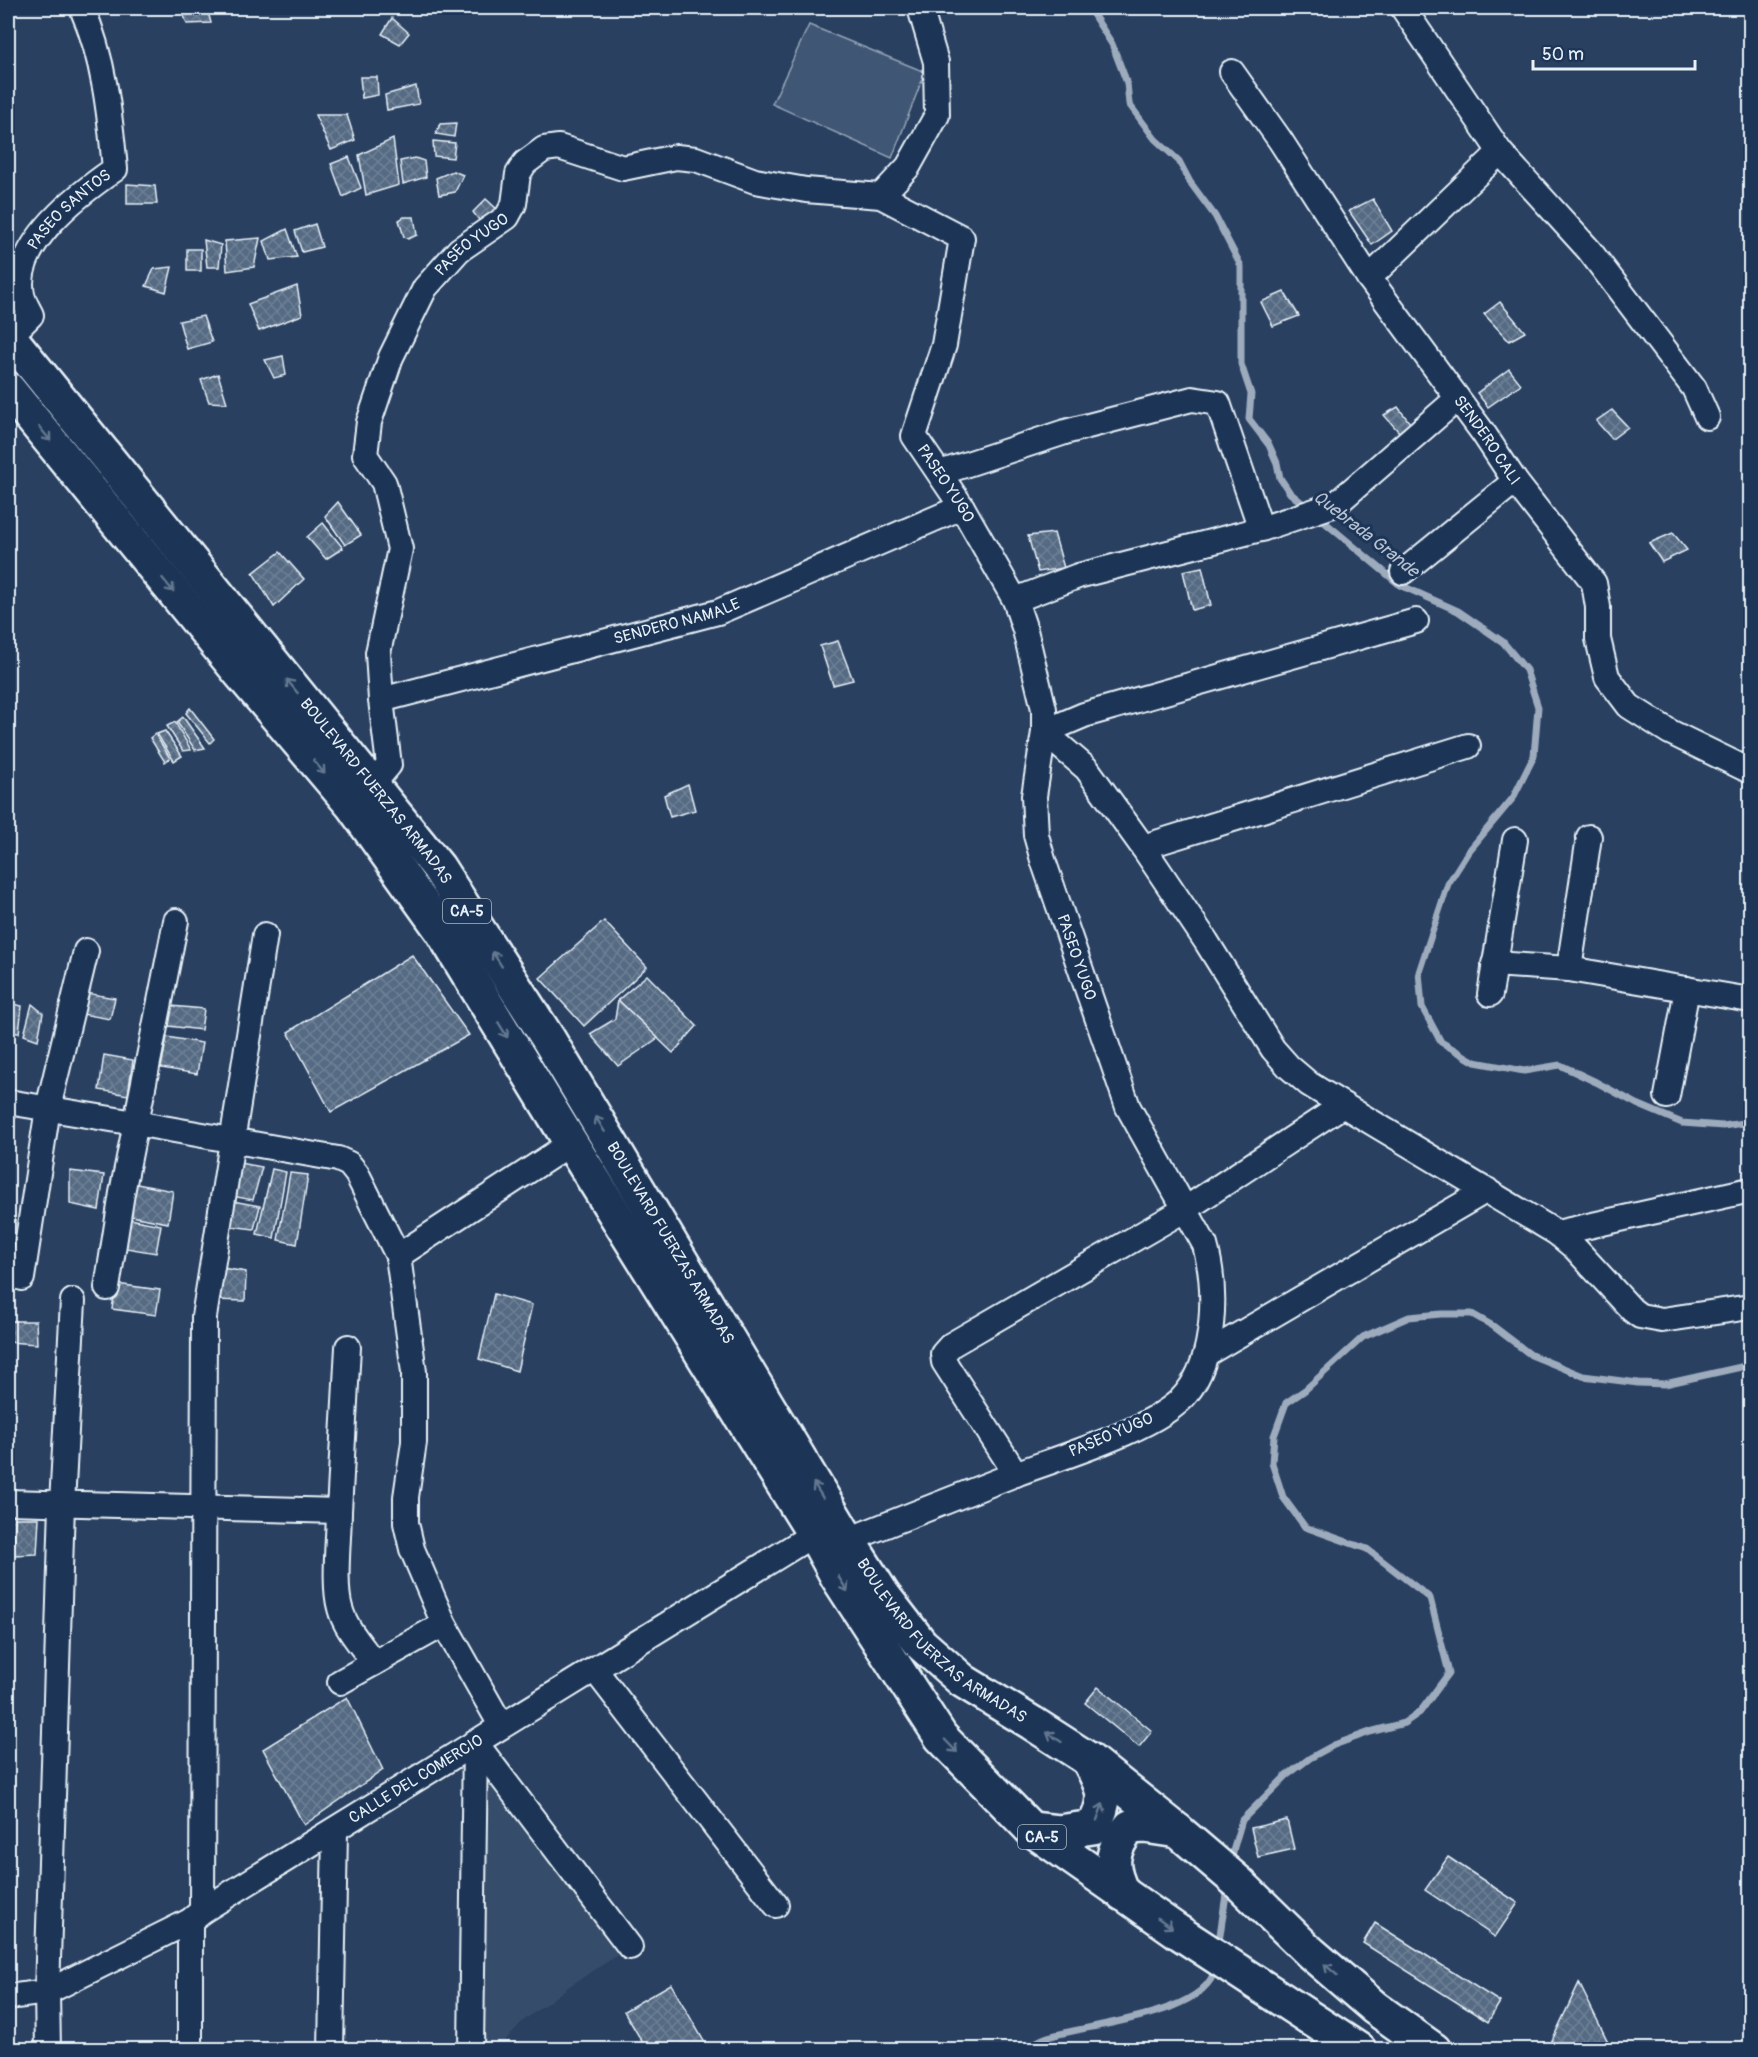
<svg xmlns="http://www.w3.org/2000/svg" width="1758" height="2057" viewBox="0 0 1758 2057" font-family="Pangolin,sans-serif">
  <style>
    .built { fill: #364d6b }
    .pitch { fill: #415774; stroke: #94a4b6; stroke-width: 1.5 }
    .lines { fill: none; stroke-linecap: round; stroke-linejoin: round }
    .stream { stroke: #9dabbd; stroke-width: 7 }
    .building { fill: url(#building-cross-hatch); stroke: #e8f1f8; stroke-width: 1.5 }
    .street-casing { stroke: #e8f1f8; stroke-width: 28 }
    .highway-casing { stroke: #e8f1f8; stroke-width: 38 }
    .street { stroke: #1d3557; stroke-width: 24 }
    .highway { stroke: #1d3557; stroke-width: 33 }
    .oneway { stroke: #64778f }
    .labels { text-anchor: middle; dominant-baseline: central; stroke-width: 6; stroke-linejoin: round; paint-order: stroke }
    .shield { fill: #1d3557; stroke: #abb9c8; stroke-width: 1.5 }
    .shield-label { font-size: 15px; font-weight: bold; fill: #e8f1f8 }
    .street-label { font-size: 16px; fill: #e8f1f8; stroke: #1d3557 }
    .water-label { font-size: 18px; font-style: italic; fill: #b6c2d0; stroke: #1d3557 }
  </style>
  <defs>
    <pattern id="building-cross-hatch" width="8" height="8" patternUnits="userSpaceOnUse" patternTransform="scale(1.5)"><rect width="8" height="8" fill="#556a83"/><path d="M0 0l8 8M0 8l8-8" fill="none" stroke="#6d8095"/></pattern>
  </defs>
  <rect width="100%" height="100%" fill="#294061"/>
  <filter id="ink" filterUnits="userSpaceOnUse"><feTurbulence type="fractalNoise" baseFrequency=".0167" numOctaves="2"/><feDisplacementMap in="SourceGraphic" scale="12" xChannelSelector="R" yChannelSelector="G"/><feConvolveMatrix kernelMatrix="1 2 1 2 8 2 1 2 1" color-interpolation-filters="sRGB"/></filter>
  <g filter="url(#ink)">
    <!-- built -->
    <path class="built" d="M 482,1766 L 624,1951 L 571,1985 L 523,2021 L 497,2049 L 481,2050 Z"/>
    <!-- pitch -->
    <path class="pitch" d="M 809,25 L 925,72 L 892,158 L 772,104 Z"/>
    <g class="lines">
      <!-- stream -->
      <g class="stream">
        <path d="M 1089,8 L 1112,44 L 1127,83 L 1129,104 L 1155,139 L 1179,161 L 1190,182 L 1215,216 L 1241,266 L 1241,364 L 1251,394 L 1249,419 L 1269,445 L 1277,463 L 1280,478 L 1290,493 L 1308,508"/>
        <path d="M 1316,515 L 1400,585 L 1458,611 L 1503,642 L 1526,670 L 1538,707 L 1534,756 L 1513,798 L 1468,852 L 1448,884 L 1419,972 L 1422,1007 L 1441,1042 L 1475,1062 L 1524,1071 L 1560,1065 L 1596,1082 L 1637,1104 L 1682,1123 L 1723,1126 L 1750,1122"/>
        <path d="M 1231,1865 L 1234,1847 L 1242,1820 L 1286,1776 L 1310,1758 L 1334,1745 L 1370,1732 L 1404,1723 L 1420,1712 L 1449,1673 L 1430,1598 L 1367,1549 L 1305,1527 L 1283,1497 L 1272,1463 L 1274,1436 L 1286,1403 L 1305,1390 L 1363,1337 L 1409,1317 L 1441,1314 L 1472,1314 L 1493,1326 L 1531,1355 L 1583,1376 L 1638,1383 L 1665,1384 L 1750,1365"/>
        <path d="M 1218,1948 L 1227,1888"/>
        <path d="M 1025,2050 C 1031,2046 1038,2040 1045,2038 C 1084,2024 1207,2017 1215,1968"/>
      </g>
    </g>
    <!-- building -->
    <g class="building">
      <path d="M 181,8 L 207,8 L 211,23 L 187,24 Z"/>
      <path d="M 392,18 L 409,33 L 400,44 L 382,34 Z"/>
      <path d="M 360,77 L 377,77 L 378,95 L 362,98 Z"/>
      <path d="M 416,86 L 419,104 L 387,110 L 385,95 Z"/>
      <path d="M 315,115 L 347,115 L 355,140 L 331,150 Z"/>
      <path d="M 456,123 L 454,137 L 436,134 L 440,124 Z"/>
      <path d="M 393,139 L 399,185 L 366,195 L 359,155 Z"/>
      <path d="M 433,141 L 455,143 L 453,158 L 434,156 Z"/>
      <path d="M 349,157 L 361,188 L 343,197 L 331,164 Z"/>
      <path d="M 415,158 L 424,161 L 426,177 L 403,184 L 400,161 Z"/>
      <path d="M 453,171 L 463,175 L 455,192 L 439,195 L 436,178 Z"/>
      <path d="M 127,184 L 155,186 L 157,204 L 127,204 Z"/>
      <path d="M 486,199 L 500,212 L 482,224 L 473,212 Z"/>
      <path d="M 1373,199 L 1392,231 L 1372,245 L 1349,211 Z"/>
      <path d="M 404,217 L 414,217 L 417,235 L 408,239 L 404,237 L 399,220 Z"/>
      <path d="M 315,224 L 322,247 L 302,252 L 295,231 Z"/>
      <path d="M 287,229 L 297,257 L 270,260 L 264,241 Z"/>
      <path d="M 260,238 L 254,267 L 227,271 L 225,241 Z"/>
      <path d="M 204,240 L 221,245 L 219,267 L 207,267 Z"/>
      <rect x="187" y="249" width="14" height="22"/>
      <path d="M 172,267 L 166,292 L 146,286 L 154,269 Z"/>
      <path d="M 297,286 L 302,315 L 259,331 L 248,304 Z"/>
      <path d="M 1284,292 L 1299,316 L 1273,326 L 1261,302 Z"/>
      <path d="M 1500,302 L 1525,332 L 1509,341 L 1484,314 Z"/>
      <path d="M 203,316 L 212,342 L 187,349 L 179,321 Z"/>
      <path d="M 283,356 L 286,375 L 274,378 L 265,360 Z"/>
      <path d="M 1509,369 L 1521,384 L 1488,407 L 1477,393 Z"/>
      <path d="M 218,374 L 227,403 L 209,402 L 201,380 Z"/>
      <path d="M 1398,407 L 1410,423 L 1399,432 L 1384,415 Z"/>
      <path d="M 1612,410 L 1628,427 L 1612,439 L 1596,421 Z"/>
      <path d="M 338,502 L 361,535 L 345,545 L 325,516 Z"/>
      <path d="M 323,523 L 343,548 L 326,559 L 307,537 Z"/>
      <path d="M 1054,533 L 1064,568 L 1038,572 L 1028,536 Z"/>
      <path d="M 1673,533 L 1687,550 L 1662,562 L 1649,543 Z"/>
      <path d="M 280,552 L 304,579 L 274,607 L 253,573 Z"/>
      <path d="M 1202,567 L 1211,605 L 1192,610 L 1183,571 Z"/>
      <path d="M 838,641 L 853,680 L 833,685 L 820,646 Z"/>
      <path d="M 190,708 L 214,739 L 210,743 L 186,713 Z"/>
      <path d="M 183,717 L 205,748 L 195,750 L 177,722 Z"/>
      <path d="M 175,722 L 191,750 L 183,751 L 167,726 Z"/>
      <path d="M 165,731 L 182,756 L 174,761 L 157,734 Z"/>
      <path d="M 155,734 L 170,758 L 165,762 L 150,738 Z"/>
      <path d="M 688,784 L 695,810 L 670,817 L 664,795 Z"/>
      <path d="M 604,921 L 647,967 L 584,1026 L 540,978 Z"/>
      <path d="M 412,955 L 469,1035 L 331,1112 L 288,1032 Z"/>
      <path d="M 647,975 L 697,1026 L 673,1053 L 618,1000 Z"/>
      <path d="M 86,993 L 115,998 L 110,1019 L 82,1014 Z"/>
      <path d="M 618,1000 L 658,1038 L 618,1066 L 590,1034 L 615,1019 Z"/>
      <path d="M 8,1003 L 22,1006 L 19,1033 L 8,1032 Z"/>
      <path d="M 32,1004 L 43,1013 L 38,1040 L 24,1035 Z"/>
      <path d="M 171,1006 L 204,1009 L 201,1030 L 169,1026 Z"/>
      <path d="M 167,1037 L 202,1043 L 197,1074 L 161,1068 Z"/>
      <path d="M 104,1055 L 133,1060 L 128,1095 L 99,1090 Z"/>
      <path d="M 234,1162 L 262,1167 L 253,1200 L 226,1195 Z"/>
      <path d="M 272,1169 L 286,1172 L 274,1238 L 257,1234 Z"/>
      <path d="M 70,1171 L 104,1175 L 99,1210 L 70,1204 Z"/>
      <path d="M 290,1173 L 308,1175 L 297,1244 L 278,1240 Z"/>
      <path d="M 132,1183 L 173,1191 L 168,1223 L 126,1215 Z"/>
      <path d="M 227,1200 L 260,1206 L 254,1229 L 222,1225 Z"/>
      <path d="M 125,1218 L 161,1225 L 156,1253 L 120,1247 Z"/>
      <path d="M 222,1268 L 246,1272 L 245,1301 L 215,1300 Z"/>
      <path d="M 116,1284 L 160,1290 L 156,1315 L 112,1309 Z"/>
      <path d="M 494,1294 L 532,1305 L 517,1371 L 479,1359 Z"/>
      <path d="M 8,1321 L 36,1321 L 37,1344 L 8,1342 Z"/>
      <path d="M 15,1518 L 39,1518 L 37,1554 L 14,1555 Z"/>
      <path d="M 8,1521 L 11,1521 L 10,1554 L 8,1553 Z"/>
      <path d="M 1098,1687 L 1152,1731 L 1139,1747 L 1085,1703 Z"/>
      <path d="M 347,1697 L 383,1770 L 304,1825 L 263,1749 Z"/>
      <path d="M 1287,1820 L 1294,1849 L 1258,1857 L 1251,1828 Z"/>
      <path d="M 1448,1857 L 1518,1903 L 1495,1937 L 1425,1890 Z"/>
      <path d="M 1375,1923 L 1500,2002 L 1488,2022 L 1363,1943 Z"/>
      <path d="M 1579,1983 L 1612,2050 L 1548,2049 Z"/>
      <path d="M 671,1984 L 709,2050 L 647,2050 L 624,2011 Z"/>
    </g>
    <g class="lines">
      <!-- street casing -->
      <g class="street-casing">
        <g id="street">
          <path d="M 1403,8 L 1500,152 L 1589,250 L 1694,388 L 1707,417"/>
          <path id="s1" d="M 1232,72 L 1280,140 L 1369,278 L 1484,434 L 1515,481 L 1594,583 L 1598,607 L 1598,639 L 1607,677 L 1629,706 L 1670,732 L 1750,771"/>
          <path d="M 881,196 L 908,167 L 937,115 L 936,62 L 920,8"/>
          <path d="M 1369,278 L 1500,152"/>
          <path id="s2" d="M 9,337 L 31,315 C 28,309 23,301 22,294 C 12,244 80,193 115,169 C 110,115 104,58 82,8"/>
          <path d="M 940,473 L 1065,432 L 1192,399 L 1218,403 L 1261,529"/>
          <path d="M 1403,572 L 1515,481"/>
          <path d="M 1015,600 L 1078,576 L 1261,529 L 1336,504 L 1457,399"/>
          <path d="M 1416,621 L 1084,715 L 1044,732 L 1087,769 L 1143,847 L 1206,941 L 1273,1049 L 1289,1067 L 1309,1084 L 1343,1105 L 1557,1233 L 1575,1248 L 1632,1310 L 1640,1316 L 1662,1320 L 1750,1307"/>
          <path id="s3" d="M 381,700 L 718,612 L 962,507"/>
          <path id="s4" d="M 372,785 L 389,765 L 381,700 L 378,653 L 400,549 L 384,483 L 365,455 L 369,422 L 391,357 L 425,288 L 459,250 L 507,217 L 514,204 L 518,174 L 525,163 L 544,149 L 559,147 L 623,168 L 676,157 L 696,159 L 755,181 L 806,190 L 881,196 L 962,238 L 944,345 L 914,436 L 962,507 L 1015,600 L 1025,630 L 1044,709 L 1044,732 L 1034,796 L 1036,835 L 1043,860 L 1128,1107 L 1205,1245 C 1217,1288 1216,1358 1186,1394 C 1159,1428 1061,1457 1018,1473 C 961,1495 905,1518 848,1540"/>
          <path d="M 1143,847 L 1468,746"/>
          <path d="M 1494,964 L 1569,969 L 1750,1000"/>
          <path d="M 1569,969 L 1589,837"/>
          <path d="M 1490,994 L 1515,840"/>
          <path d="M 1667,1096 L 1687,989"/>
          <path d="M 8,1102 L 135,1123 L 338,1159 L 349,1164 L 357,1174 L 398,1256 L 414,1372 L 414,1442 L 406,1497 L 406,1523 L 412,1549 L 444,1624 L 501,1725"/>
          <path d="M 1557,1233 L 1750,1190"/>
          <path d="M 398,1256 L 571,1143"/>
          <path d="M 22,1278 L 48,1108 L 86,951"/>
          <path d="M 107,1288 L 122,1193 L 176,921"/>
          <path d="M 1206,1354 L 1487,1190"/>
          <path d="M 1016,1474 L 944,1362 L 943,1354 L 951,1345 L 1184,1210 L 1343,1105"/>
          <path d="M 8,1502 L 339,1511 L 348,1347"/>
          <path d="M 339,1511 C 339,1537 333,1584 340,1608 C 345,1628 362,1646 374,1663"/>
          <path d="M 595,1670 L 776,1905"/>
          <path d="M 340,1682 L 444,1624"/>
          <path d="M 475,1742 L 630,1947"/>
          <path d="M 202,1911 L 204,1317 L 265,935"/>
          <path d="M 190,1921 L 190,2050"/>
          <path id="s5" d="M 8,1997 L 47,1992 L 190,1921 L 202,1911 L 814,1534"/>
          <path d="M 48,2050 L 47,1992 L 62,1504 L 73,1301"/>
          <path d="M 331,2050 L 335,1831"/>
          <path d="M 471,2050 L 475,1742"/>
        </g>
      </g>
      <!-- highway casing -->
      <g class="highway-casing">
        <g id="highway">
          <path id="s6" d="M 8,335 L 438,867 L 549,1040 L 848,1540 L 883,1595 L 921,1644 L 963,1681 L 1032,1723 L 1088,1759 L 1178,1831 L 1239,1883 L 1311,1953 L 1375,2008 L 1434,2050"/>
          <path d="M 8,389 L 240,673 L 352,805 L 442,931 L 571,1143 L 814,1534 L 838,1578 L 941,1737 L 1031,1829 L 1177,1931 L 1359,2050"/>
          <path d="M 1031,1829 L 1059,1832 L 1093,1827 C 1110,1797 1103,1788 1088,1759"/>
          <path d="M 1123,1894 C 1109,1866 1110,1851 1130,1827 L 1145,1826 L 1178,1831"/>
        </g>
      </g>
      <!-- street -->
      <use href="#street" class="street"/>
      <!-- highway -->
      <use href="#highway" class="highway"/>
    </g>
    <!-- one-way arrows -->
    <defs><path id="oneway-shaft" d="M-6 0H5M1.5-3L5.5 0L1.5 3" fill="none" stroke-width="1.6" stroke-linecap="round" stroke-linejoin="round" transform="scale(1.5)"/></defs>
    <g class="oneway">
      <use href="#oneway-shaft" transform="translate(45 434) rotate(51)"/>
      <use href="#oneway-shaft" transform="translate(168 585) rotate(51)"/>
      <use href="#oneway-shaft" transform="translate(292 686) rotate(-129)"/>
      <use href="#oneway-shaft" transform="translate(319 767) rotate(50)"/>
      <use href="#oneway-shaft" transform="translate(497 959) rotate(-123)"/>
      <use href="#oneway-shaft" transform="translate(503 1030) rotate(59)"/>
      <use href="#oneway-shaft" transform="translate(600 1124) rotate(-121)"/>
      <use href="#oneway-shaft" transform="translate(818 1490) rotate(-121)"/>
      <use href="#oneway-shaft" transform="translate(843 1584) rotate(58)"/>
      <use href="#oneway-shaft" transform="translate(1054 1737) rotate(-147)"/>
      <use href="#oneway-shaft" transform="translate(951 1746) rotate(46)"/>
      <use href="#oneway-shaft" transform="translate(1100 1812) rotate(-70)"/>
      <use href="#oneway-shaft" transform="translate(1165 1923) rotate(35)"/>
      <use href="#oneway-shaft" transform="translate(1331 1970) rotate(-140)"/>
    </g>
  </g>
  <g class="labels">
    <!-- shield labels -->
    <g class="shield">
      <rect x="443" y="899" width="48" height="24" rx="4.5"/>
      <rect x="1018" y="1825" width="48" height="24" rx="4.5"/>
    </g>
    <g class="shield-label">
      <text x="467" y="911">CA-5</text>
      <text x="1042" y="1837">CA-5</text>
    </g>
    <!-- street labels -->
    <g class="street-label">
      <text stroke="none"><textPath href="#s2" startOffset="156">PASEO SANTOS</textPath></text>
      <text stroke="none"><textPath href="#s4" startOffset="590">PASEO YUGO</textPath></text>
      <text stroke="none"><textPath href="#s1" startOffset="448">SENDERO CALI</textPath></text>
      <text stroke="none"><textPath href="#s4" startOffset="1416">PASEO YUGO</textPath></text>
      <text stroke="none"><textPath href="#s3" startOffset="306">SENDERO NAMALE</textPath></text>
      <text stroke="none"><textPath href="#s6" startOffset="586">BOULEVARD FUERZAS ARMADAS</textPath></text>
      <text stroke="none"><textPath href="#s4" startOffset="1920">PASEO YUGO</textPath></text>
      <text stroke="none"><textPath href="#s6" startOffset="1126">BOULEVARD FUERZAS ARMADAS</textPath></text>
      <text transform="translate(1111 1435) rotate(-23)">PASEO YUGO</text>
      <text stroke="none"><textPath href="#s6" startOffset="1612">BOULEVARD FUERZAS ARMADAS</textPath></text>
      <text stroke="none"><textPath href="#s5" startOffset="466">CALLE DEL COMERCIO</textPath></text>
    </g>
    <!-- water labels -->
    <g class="water-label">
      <text transform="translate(1366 534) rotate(38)">Quebrada Grande</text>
    </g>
  </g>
  <!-- margin -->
  <rect width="1758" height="2057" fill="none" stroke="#1d3557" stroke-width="30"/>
  <rect x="15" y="15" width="1728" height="2027" fill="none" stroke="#e8f1f8" stroke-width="2" filter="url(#ink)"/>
  <!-- scale -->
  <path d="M1533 60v9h162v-9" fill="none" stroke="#e8f1f8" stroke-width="3"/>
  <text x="1542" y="60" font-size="18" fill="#e8f1f8" stroke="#1d3557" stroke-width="4.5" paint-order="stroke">50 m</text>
</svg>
